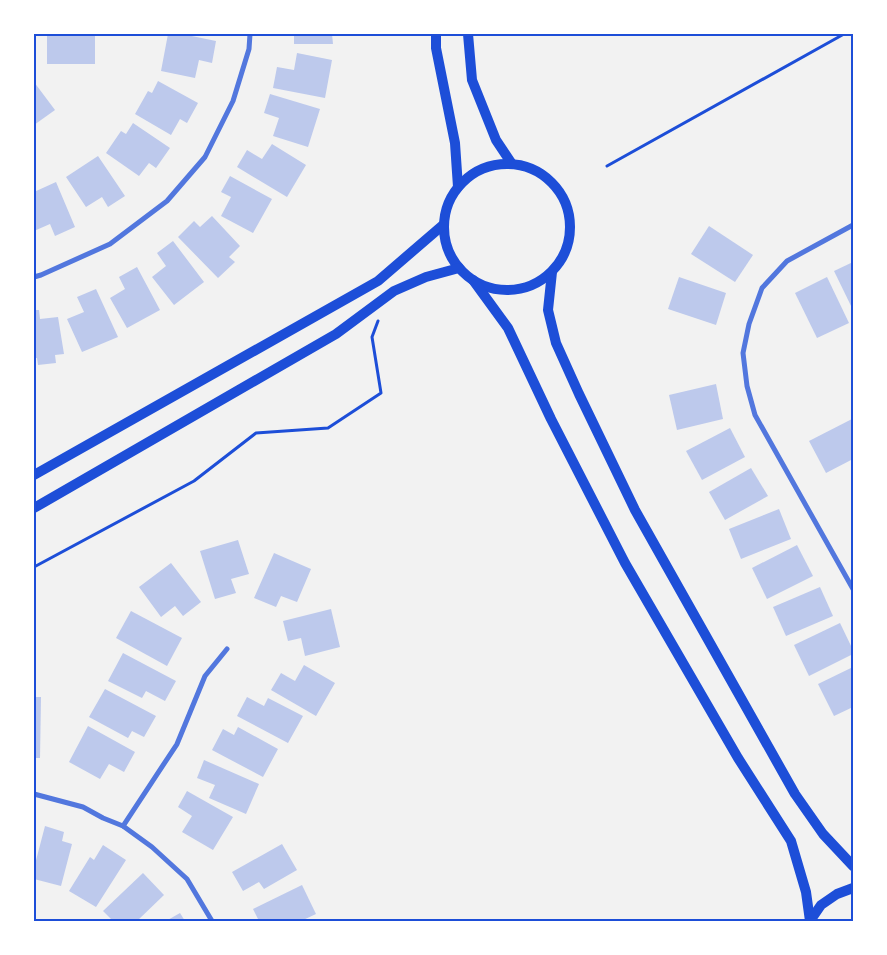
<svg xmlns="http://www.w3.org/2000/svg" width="887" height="955" viewBox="0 0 887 955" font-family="'Asap Condensed',sans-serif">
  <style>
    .building { fill: #bdc9ec }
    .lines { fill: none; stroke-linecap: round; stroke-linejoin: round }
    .path { stroke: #1d4ed8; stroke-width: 3 }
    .minor { stroke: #5277de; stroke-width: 5 }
    .secondary { stroke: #1d4ed8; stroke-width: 10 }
    .neatline { fill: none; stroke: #1d4ed8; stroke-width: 2 }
  </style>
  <rect width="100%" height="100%" fill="#f2f2f2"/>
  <!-- building -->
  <g class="building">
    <rect x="47" y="34" width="48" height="30"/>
    <path d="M 168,34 L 182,34 L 216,41 L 212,63 L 199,60 L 195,78 L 161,71 Z"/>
    <path d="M 294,34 L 332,34 L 333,44 L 294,44 Z"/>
    <path d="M 297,53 L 332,60 L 325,98 L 273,88 L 277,67 L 294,70 Z"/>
    <path d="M 158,81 L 198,103 L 187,123 L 180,119 L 171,135 L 135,114 L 148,91 L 152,93 Z"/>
    <path d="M 34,82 L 55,110 L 34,125 Z"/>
    <path d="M 270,94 L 320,109 L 308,147 L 273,136 L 279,118 L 264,113 Z"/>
    <path d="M 133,123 L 170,148 L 156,168 L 149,163 L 139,176 L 106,153 L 121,131 L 126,134 Z"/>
    <path d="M 272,144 L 306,165 L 287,197 L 237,167 L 247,150 L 262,159 Z"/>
    <path d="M 98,156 L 125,196 L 108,207 L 102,197 L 86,207 L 66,177 Z"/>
    <path d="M 230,176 L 272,199 L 253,233 L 221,216 L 231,197 L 221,192 Z"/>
    <path d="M 56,182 L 75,227 L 55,236 L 50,224 L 34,231 L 34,192 Z"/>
    <path d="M 212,216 L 240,246 L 229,257 L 235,262 L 218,278 L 178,237 L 194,221 L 200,227 Z"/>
    <path d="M 709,226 L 753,255 L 735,282 L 691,254 Z"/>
    <path d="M 173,241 L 204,282 L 174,305 L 152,277 L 166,266 L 157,253 Z"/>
    <path d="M 853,262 L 853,310 L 834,271 Z"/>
    <path d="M 137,267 L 160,310 L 127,328 L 110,298 L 125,289 L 119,277 Z"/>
    <path d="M 679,277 L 726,293 L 716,325 L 668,309 Z"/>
    <path d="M 827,277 L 849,323 L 817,338 L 795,293 Z"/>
    <path d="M 96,289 L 118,337 L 82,352 L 67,319 L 84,312 L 77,297 Z"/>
    <path d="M 34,310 L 39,310 L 40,319 L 58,317 L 64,354 L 55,355 L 56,363 L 38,365 L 37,358 L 34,358 Z"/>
    <path d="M 716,384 L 723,419 L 677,430 L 669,395 Z"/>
    <path d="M 852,419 L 853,421 L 853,459 L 826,473 L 809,441 Z"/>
    <path d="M 730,428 L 745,457 L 702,480 L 686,451 Z"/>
    <path d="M 751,468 L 768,496 L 725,520 L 709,492 Z"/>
    <path d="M 779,509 L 791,539 L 741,559 L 729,529 Z"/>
    <path d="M 238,540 L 249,574 L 231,579 L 236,593 L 215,599 L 200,551 Z"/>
    <path d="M 797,545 L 813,576 L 767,599 L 752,568 Z"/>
    <path d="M 274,553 L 311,569 L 297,602 L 281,596 L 276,607 L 254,598 Z"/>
    <path d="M 171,563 L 201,602 L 183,616 L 175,606 L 161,617 L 139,587 Z"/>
    <path d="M 820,587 L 833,616 L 786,636 L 773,607 Z"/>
    <path d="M 331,609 L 340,647 L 305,656 L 301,638 L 288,641 L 283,621 Z"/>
    <path d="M 131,611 L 182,638 L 167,666 L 116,638 Z"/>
    <path d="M 840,623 L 853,650 L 853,654 L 809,676 L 794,645 Z"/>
    <path d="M 123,653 L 176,681 L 165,701 L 146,691 L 142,698 L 108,681 Z"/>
    <path d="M 304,665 L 335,683 L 316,716 L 271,690 L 281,673 L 295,681 Z"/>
    <path d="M 853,667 L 853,707 L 834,716 L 818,684 Z"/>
    <path d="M 105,689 L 156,716 L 144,737 L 132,731 L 128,738 L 89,717 Z"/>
    <path d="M 34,697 L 41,697 L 40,758 L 34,758 Z"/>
    <path d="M 247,697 L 264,706 L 268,698 L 303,716 L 288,743 L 237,716 Z"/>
    <path d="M 88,726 L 135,752 L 124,772 L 109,764 L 100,779 L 69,762 Z"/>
    <path d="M 238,727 L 278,749 L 263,777 L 212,750 L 223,729 L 234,735 Z"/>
    <path d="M 204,760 L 259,784 L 246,814 L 209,798 L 215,785 L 197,778 Z"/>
    <path d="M 187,791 L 233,817 L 213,850 L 182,832 L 192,816 L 178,807 Z"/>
    <path d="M 45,826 L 64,832 L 62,841 L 72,844 L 61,886 L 34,879 L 34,868 Z"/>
    <path d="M 282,844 L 297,870 L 264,889 L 259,882 L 243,891 L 232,872 Z"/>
    <path d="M 103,845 L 126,860 L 96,907 L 69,891 L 90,857 L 94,860 Z"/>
    <path d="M 143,873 L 164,895 L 137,921 L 113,921 L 103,911 Z"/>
    <path d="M 302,885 L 316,914 L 301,921 L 259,921 L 253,909 Z"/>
    <path d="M 180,913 L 185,921 L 166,921 Z"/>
  </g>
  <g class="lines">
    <!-- path -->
    <g class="path">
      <path d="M 607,166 L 844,34"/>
      <path d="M 34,567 L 194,481 L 256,433 L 328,428 L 381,393 L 372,337 L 378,321"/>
    </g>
    <!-- minor -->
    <g class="minor">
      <path d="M 853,225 L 787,261 L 762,288 L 749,324 L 743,353 L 747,386 L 755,415 L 853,589"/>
      <path d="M 34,277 L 41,275 L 110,244 L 167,201 L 205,157 L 233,101 L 249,49 L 250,34"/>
      <path d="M 34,794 L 83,807 L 103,818 L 123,826 L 152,847 L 187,879 L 212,921"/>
      <path d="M 123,826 L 177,744 L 205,676 L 227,649"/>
    </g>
    <!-- secondary -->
    <g class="secondary">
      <path d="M 436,34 L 436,48 L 455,143 L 458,187"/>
      <path d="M 468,34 L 472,80 L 496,140 L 512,164"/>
      <circle cx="507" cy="227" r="63"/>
      <path d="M 552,272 L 548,310 L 556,343 L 579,394 L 635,510 L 795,794 L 823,834 L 853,866"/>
      <path d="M 473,280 L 508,328 L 551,419 L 625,563 L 738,758 L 791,841 L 806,892 L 810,921"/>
      <path d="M 34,475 L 378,281 L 443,225"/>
      <path d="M 34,508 L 336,334 L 394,291 L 426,277 L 459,268"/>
      <path d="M 810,921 L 821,905 L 837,894 L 853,888"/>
    </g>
  </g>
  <!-- border -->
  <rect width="887" height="955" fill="none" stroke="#ffffff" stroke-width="70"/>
  <rect x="35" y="35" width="817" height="885" class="neatline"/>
</svg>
